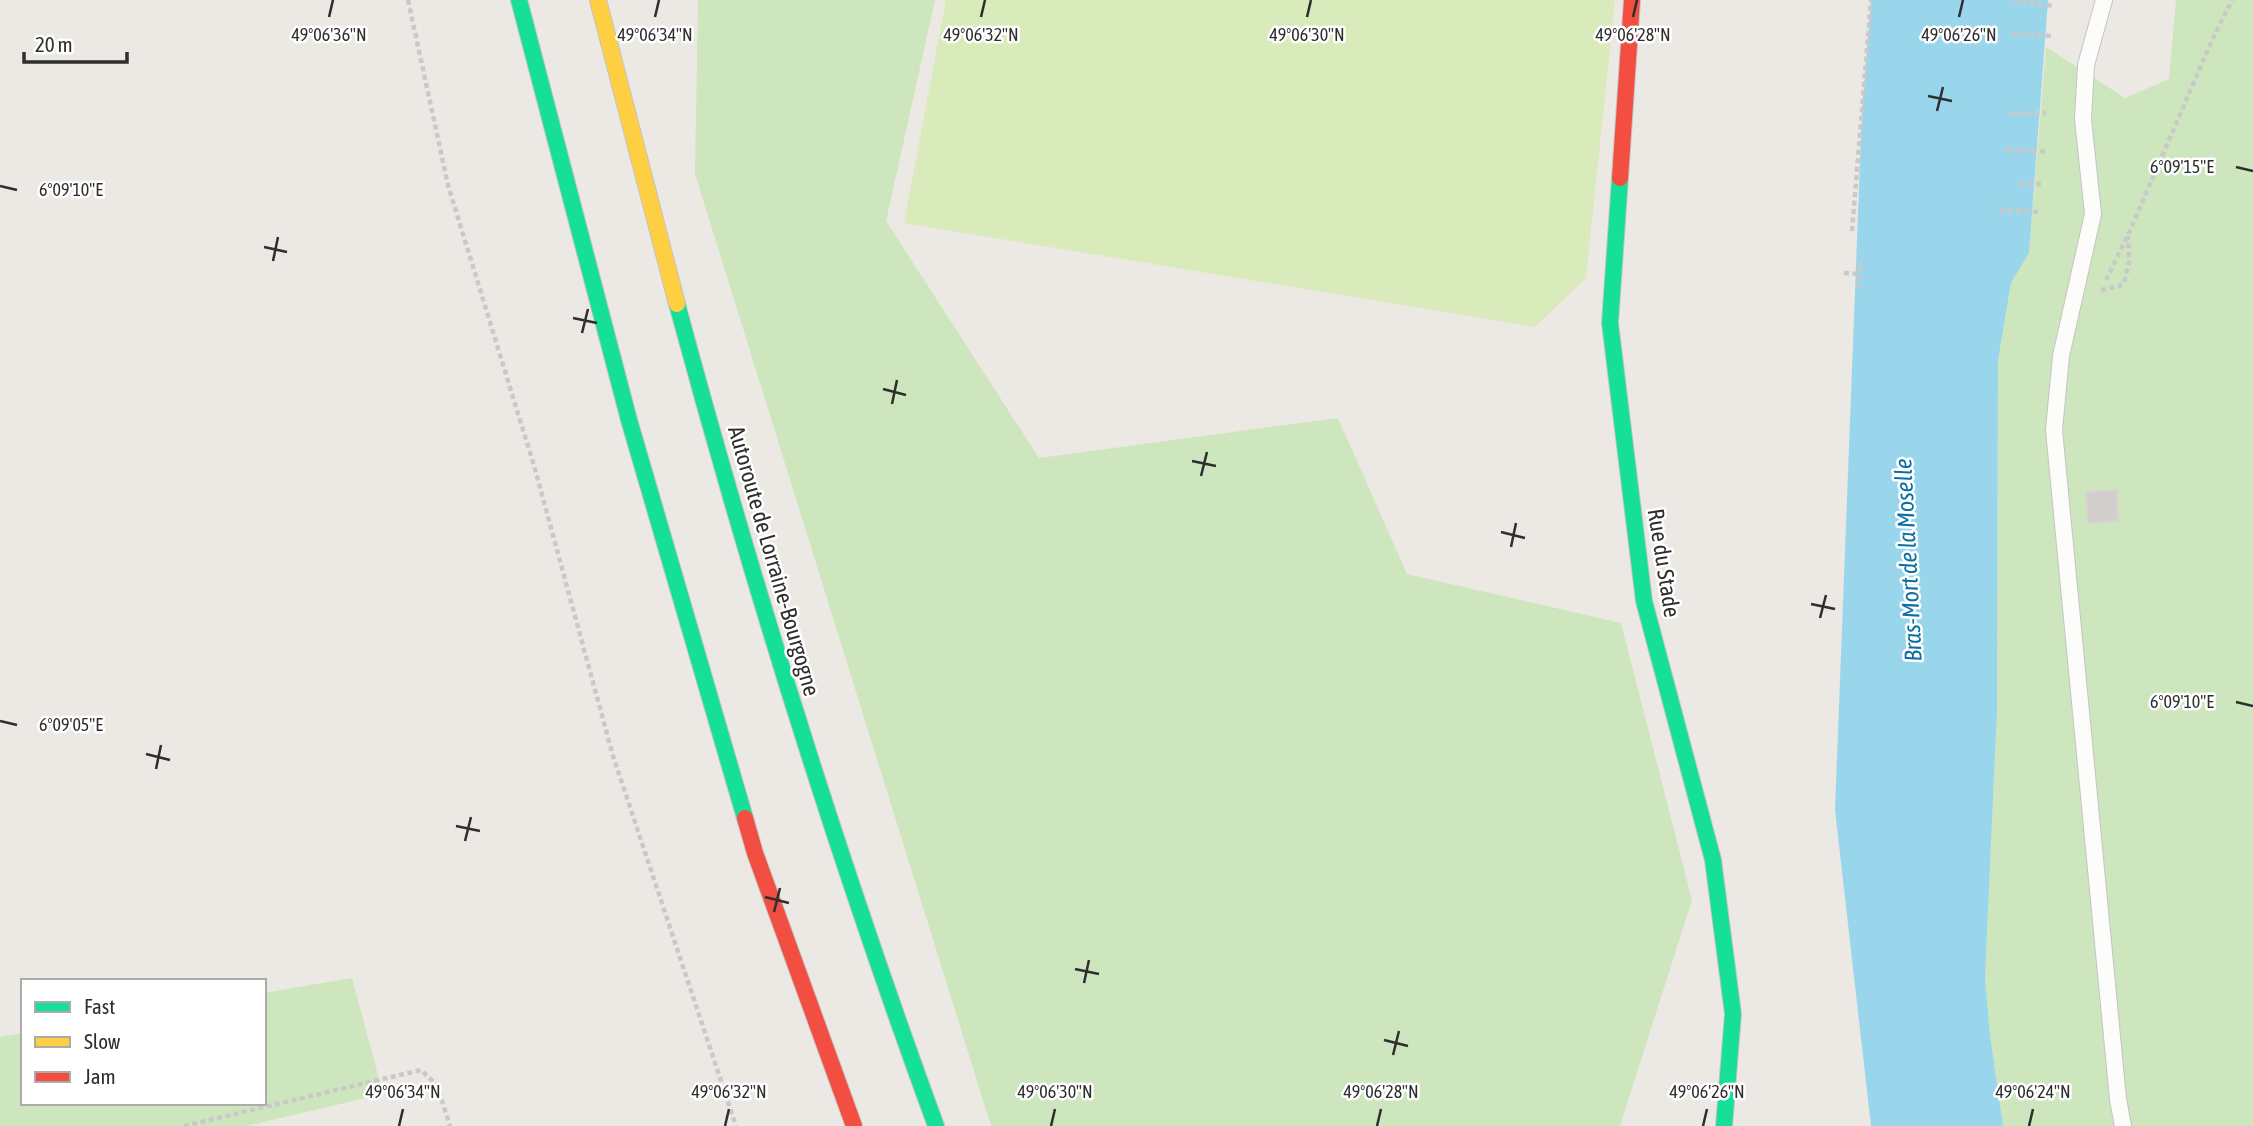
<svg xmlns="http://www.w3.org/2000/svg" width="2253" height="1126" viewBox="0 0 2253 1126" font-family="'Asap Condensed',sans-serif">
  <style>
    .green { fill: #cee6be }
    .pitch { fill: #d9eabb }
    .water { fill: #99d6ec }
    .building { fill: #d1cecb; stroke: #d7d4d0; stroke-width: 2 }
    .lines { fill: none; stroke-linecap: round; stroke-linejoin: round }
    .lane-casing { stroke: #c5c4c5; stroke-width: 18 }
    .fast-casing { stroke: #c5c4c5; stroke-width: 18 }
    .slow-casing { stroke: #c5c4c5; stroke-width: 18 }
    .jam-casing { stroke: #c5c4c5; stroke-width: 18 }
    .path { stroke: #c9c9c8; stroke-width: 4.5; stroke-dasharray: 5 3.5; stroke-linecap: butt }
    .lane { stroke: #fcfcfb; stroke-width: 16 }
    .fast { stroke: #16e098; stroke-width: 16 }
    .slow { stroke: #ffcf43; stroke-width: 16 }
    .jam { stroke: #f24e42; stroke-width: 16 }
    .ticks { fill: none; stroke: #2e2e2e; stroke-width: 2.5 }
    .labels { text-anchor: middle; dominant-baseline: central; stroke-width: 5; stroke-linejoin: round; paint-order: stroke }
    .street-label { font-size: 23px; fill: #2e2e2e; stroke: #fff }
    .water-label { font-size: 24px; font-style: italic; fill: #0d6fa3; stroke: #fff }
    .ticks-label { font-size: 18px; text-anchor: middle; fill: #2e2e2e; stroke: #fff; stroke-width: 5; stroke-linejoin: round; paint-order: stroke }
  </style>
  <rect width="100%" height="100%" fill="#ece8e4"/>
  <!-- green -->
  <g class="green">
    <path d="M 698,0 L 935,0 L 886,221 L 1039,458 L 1338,418 L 1407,574 L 1621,623 L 1692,900 L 1620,1126 L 991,1126 L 695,174 Z"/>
    <path d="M 2176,0 L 2253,0 L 2253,1126 L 2003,1126 L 1990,1035 L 1985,978 L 1997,711 L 1998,361 L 2011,283 L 2029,253 L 2046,47 L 2125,98 L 2169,79 Z"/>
    <path d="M 352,978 L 383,1094 L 247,1126 L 0,1126 L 0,1037 L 23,1033 L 23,1103 L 264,1103 L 264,993 Z"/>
  </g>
  <!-- pitch -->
  <path class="pitch" d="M 946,0 L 1615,0 L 1586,278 L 1535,327 L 904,223 Z"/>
  <!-- water -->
  <path class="water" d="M 1871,0 L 2048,0 L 2029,253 L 2011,283 L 1998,361 L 1997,711 L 1985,978 L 1990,1035 L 2003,1126 L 1871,1126 L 1835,810 L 1862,110 Z"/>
  <!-- building -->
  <path class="building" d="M 2117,490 L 2118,521 L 2088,523 L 2086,492 Z"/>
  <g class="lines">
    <!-- lane casing -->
    <g class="lane-casing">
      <path id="lane" d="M 2104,0 L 2086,65 L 2083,119 L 2093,214 L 2061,356 L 2054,430 L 2118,1099 L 2123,1126"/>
    </g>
    <!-- fast casing -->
    <g class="fast-casing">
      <g id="fast">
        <path d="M 519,0 L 629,420 L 745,818"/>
        <path d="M 1620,178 L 1610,323 L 1644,601 L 1713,860 L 1733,1014 L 1724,1126"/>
        <path d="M 677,304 C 752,582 837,856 936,1126"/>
      </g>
    </g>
    <!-- slow casing -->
    <g class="slow-casing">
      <path id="slow" d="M 598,0 L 677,304"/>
    </g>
    <!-- jam casing -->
    <g class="jam-casing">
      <g id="jam">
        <path d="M 1620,178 L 1632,0"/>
        <path d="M 745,818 L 755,853 L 854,1126"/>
      </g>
    </g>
    <!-- path -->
    <g class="path">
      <path d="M 408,0 L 448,185 L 535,469 L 613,756 L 736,1126"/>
      <path d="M 2013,0 L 2054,6"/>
      <path d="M 2012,33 L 2051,36"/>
      <path d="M 2009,114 L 2046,113"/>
      <path d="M 2006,149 L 2045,152"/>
      <path d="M 2019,184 L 2043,184"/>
      <path d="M 1999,210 L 2041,212"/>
      <path d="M 1852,231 L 1871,0"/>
      <path d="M 1844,273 L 1859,274"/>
      <path d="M 2106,280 L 2128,235 L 2212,40 L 2232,0"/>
      <path d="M 1859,289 L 1860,260"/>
      <path d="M 2101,290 L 2119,286 L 2124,283 L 2129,263 L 2128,236"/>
      <path d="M 184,1126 L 421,1070 L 437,1085 L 450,1126"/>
    </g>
    <!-- lane -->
    <use href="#lane" class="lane"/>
    <!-- fast -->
    <use href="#fast" class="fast"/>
    <!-- slow -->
    <use href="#slow" class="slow"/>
    <!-- jam -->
    <use href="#jam" class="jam"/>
  </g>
  <!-- ticks -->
  <path class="ticks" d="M 329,17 L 333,0M 655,17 L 659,0M 981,17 L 985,0M 1307,17 L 1311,0M 1633,17 L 1637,0M 1959,17 L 1963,0M 1928,96 L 1952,101M 1937,111 L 1943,87M 2236,167 L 2253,171M 0,186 L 17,190M 264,247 L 287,252M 273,261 L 278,237M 573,318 L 597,323M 582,333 L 588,309M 883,389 L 906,395M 892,404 L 897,380M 1192,461 L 1216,466M 1201,476 L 1207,452M 1501,532 L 1525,538M 1511,547 L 1516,523M 1811,604 L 1835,609M 1820,618 L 1826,595M 2236,702 L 2253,706M 0,721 L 17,725M 146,754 L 170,760M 156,769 L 161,745M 456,826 L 480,831M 465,841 L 471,817M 765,897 L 789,903M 774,912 L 780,888M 1075,969 L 1099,974M 1084,983 L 1089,960M 1384,1040 L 1408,1046M 1393,1055 L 1399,1031M 399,1126 L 403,1109M 725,1126 L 729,1109M 1051,1126 L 1055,1109M 1377,1126 L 1381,1109M 1703,1126 L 1707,1109M 2029,1126 L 2033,1109"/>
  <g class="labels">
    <!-- street labels -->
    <g class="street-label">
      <text transform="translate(774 561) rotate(74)">Autoroute de Lorraine-Bourgogne</text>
      <text transform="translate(1664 563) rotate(81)">Rue du Stade</text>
    </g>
    <!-- water labels -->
    <g class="water-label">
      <text transform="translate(1908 560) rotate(-93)">Bras-Mort de la Moselle</text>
    </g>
  </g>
  <g class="ticks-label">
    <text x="329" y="41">49°06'36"N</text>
    <text x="655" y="41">49°06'34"N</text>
    <text x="981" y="41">49°06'32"N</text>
    <text x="1307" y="41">49°06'30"N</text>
    <text x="1633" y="41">49°06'28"N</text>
    <text x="1959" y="41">49°06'26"N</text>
    <text x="2182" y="173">6°09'15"E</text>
    <text x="71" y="196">6°09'10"E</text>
    <text x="2182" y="708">6°09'10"E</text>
    <text x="71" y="731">6°09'05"E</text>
    <text x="403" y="1098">49°06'34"N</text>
    <text x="729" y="1098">49°06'32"N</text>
    <text x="1055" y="1098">49°06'30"N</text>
    <text x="1381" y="1098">49°06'28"N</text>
    <text x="1707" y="1098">49°06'26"N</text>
    <text x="2033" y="1098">49°06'24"N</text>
  </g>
  <!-- legend -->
  <rect x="21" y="979" width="245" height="126" fill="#ffffff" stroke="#ababab" stroke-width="2"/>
  <rect x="35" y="1002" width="35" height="10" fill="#16e098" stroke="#ababab" stroke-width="2"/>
  <text x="84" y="1014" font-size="21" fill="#2e2e2e">Fast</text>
  <rect x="35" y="1037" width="35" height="10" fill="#ffcf43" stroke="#ababab" stroke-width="2"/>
  <text x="84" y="1049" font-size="21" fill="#2e2e2e">Slow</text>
  <rect x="35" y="1072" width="35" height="10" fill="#f24e42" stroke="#ababab" stroke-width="2"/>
  <text x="84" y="1084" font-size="21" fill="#2e2e2e">Jam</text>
  <!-- scale -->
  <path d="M24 52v10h103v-10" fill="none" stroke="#2e2e2e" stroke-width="3.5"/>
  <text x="35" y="52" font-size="21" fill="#2e2e2e" stroke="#ffffff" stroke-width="5" paint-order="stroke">20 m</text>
</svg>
